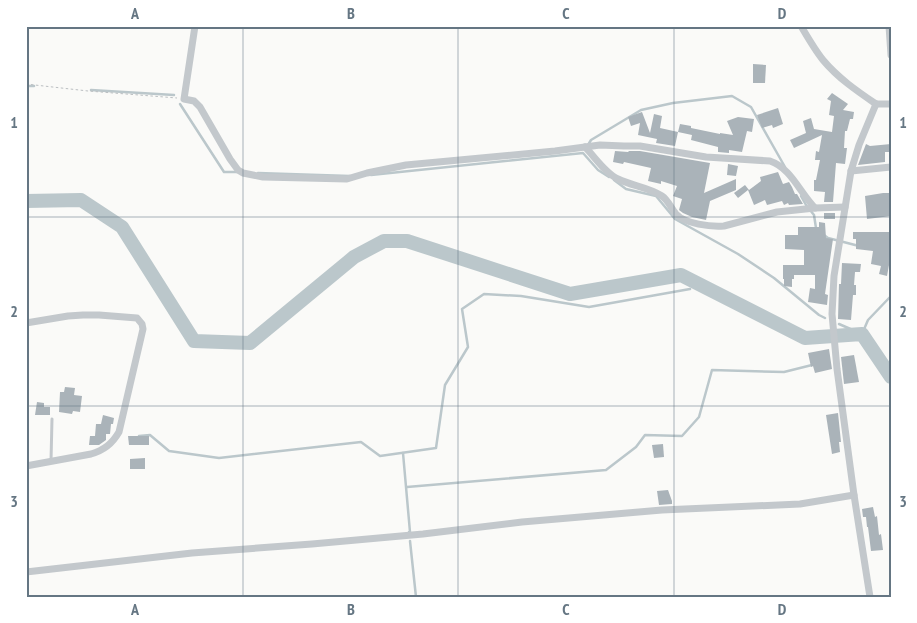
<svg xmlns="http://www.w3.org/2000/svg" width="917" height="623" viewBox="0 0 917 623" font-family="'PT Sans Narrow',sans-serif">
  <style>
    .lines { fill: none; stroke-linecap: round; stroke-linejoin: round }
    .stream { stroke: #bbc7cb; stroke-width: 2.5 }
    .river { stroke: #bbc7cb; stroke-width: 14 }
    .building { fill: #aab3b9 }
    .path { stroke: #bbbfc2; stroke-width: 1; stroke-dasharray: 2.5 2.5; stroke-linecap: butt }
    .service { stroke: #c3c8cc; stroke-width: 3 }
    .minor { stroke: #c3c8cc; stroke-width: 7 }
    .grid { fill: none; stroke: #657683; stroke-width: 1; stroke-opacity: 0.55 }
    .neatline { fill: none; stroke: #657683; stroke-width: 2 }
    .grid-label { font-size: 16px; text-anchor: middle; font-weight: bold; fill: #657683 }
  </style>
  <rect width="100%" height="100%" fill="#fafaf8"/>
  <g class="lines">
    <!-- stream -->
    <g class="stream">
      <path d="M 26,86 L 34,86"/>
      <path d="M 91,90 L 174,95"/>
      <path d="M 180,104 L 224,172 L 237,172"/>
      <path d="M 588,145 L 591,140 L 641,110 L 673,103 L 732,96 L 751,107 L 785,167"/>
      <path d="M 258,173 L 350,176"/>
      <path d="M 371,175 L 583,153 L 598,170 L 609,177"/>
      <path d="M 614,180 L 626,189 L 656,196 L 675,219 L 738,254 L 774,278 L 819,315 L 825,318"/>
      <path d="M 801,196 L 806,205 L 814,215 L 816,228"/>
      <path d="M 824,235 L 828,238 L 859,246"/>
      <path d="M 839,324 L 862,334 L 868,320 L 891,296"/>
      <path d="M 139,436 L 150,435 L 169,451 L 219,458 L 361,442 L 380,456 L 436,448 L 445,385 L 468,347 L 462,309 L 484,294 L 521,296 L 589,307 L 690,289"/>
      <path d="M 403,453 L 410,532 L 409,532"/>
      <path d="M 407,487 L 606,470 L 636,447 L 645,435 L 682,436 L 699,417 L 712,370 L 784,372 L 812,365"/>
      <path d="M 410,541 L 416,597"/>
    </g>
    <!-- river -->
    <path class="river" d="M 26,201 L 81,200 L 122,227 L 194,341 L 250,343 L 354,257 L 384,241 L 407,241 L 570,294 L 681,275 L 805,338 L 862,334 L 891,377"/>
  </g>
  <!-- building -->
  <g class="building">
    <path d="M 753,64 L 766,65 L 765,83 L 753,83 Z"/>
    <path d="M 832,93 L 848,104 L 843,110 L 854,112 L 853,119 L 850,119 L 847,131 L 845,131 L 844,148 L 847,148 L 845,164 L 836,163 L 833,202 L 824,202 L 825,192 L 814,191 L 814,180 L 816,180 L 820,160 L 815,160 L 816,151 L 819,152 L 822,135 L 794,148 L 790,140 L 806,133 L 803,121 L 811,118 L 814,129 L 832,132 L 834,116 L 829,115 L 831,101 L 827,99 Z"/>
    <path d="M 778,108 L 783,124 L 773,128 L 772,125 L 762,128 L 757,115 Z"/>
    <path d="M 642,112 L 650,133 L 654,114 L 662,116 L 660,128 L 678,132 L 675,146 L 656,143 L 657,139 L 638,135 L 640,123 L 631,126 L 628,117 Z"/>
    <path d="M 738,117 L 754,119 L 752,132 L 747,131 L 742,152 L 729,150 L 729,153 L 718,152 L 718,147 L 691,140 L 692,135 L 678,132 L 680,124 L 691,126 L 691,128 L 720,134 L 720,133 L 733,135 L 727,121 Z"/>
    <path d="M 866,144 L 870,146 L 891,144 L 891,152 L 885,152 L 885,162 L 858,165 Z"/>
    <path d="M 615,151 L 628,152 L 629,151 L 640,151 L 710,163 L 704,193 L 736,179 L 736,190 L 710,201 L 706,220 L 692,217 L 683,213 L 679,210 L 682,199 L 673,196 L 677,186 L 661,181 L 661,184 L 648,181 L 651,168 L 624,162 L 623,164 L 613,162 Z"/>
    <path d="M 728,164 L 738,166 L 736,176 L 727,175 Z"/>
    <path d="M 778,172 L 783,184 L 789,182 L 792,187 L 795,194 L 797,194 L 803,204 L 789,205 L 788,203 L 784,205 L 782,201 L 767,205 L 765,200 L 754,205 L 748,190 L 738,198 L 734,193 L 745,185 L 749,190 L 761,181 L 760,177 Z"/>
    <path d="M 883,193 L 889,193 L 890,205 L 891,204 L 891,216 L 867,219 L 865,196 Z"/>
    <rect x="824" y="213" width="11" height="6"/>
    <path d="M 819,222 L 825,223 L 826,238 L 833,239 L 825,294 L 828,295 L 827,305 L 808,302 L 810,288 L 815,289 L 815,275 L 794,275 L 794,279 L 792,279 L 792,287 L 784,286 L 784,279 L 783,279 L 783,265 L 804,265 L 804,250 L 785,249 L 785,235 L 798,235 L 798,227 L 819,227 Z"/>
    <path d="M 853,232 L 891,232 L 891,254 L 887,276 L 879,274 L 881,266 L 871,264 L 873,251 L 856,249 L 856,239 L 853,239 Z"/>
    <path d="M 842,263 L 861,264 L 860,272 L 855,272 L 854,285 L 856,285 L 856,295 L 853,295 L 851,320 L 838,319 L 839,284 L 841,284 Z"/>
    <path d="M 829,349 L 832,369 L 815,373 L 813,366 L 811,367 L 808,353 Z"/>
    <path d="M 854,355 L 859,382 L 844,384 L 841,357 Z"/>
    <path d="M 65,387 L 75,388 L 74,395 L 82,396 L 80,412 L 73,411 L 72,414 L 59,412 L 60,392 L 64,392 Z"/>
    <path d="M 37,402 L 44,403 L 44,407 L 50,407 L 50,415 L 35,415 Z"/>
    <path d="M 838,413 L 841,442 L 839,442 L 840,452 L 832,454 L 826,415 Z"/>
    <path d="M 103,415 L 114,418 L 113,424 L 111,424 L 110,434 L 106,434 L 106,440 L 99,445 L 89,445 L 90,436 L 95,436 L 96,424 L 101,424 Z"/>
    <path d="M 128,436 L 149,436 L 149,445 L 129,445 Z"/>
    <path d="M 663,444 L 664,457 L 654,458 L 652,445 Z"/>
    <path d="M 145,458 L 145,469 L 130,469 L 130,459 Z"/>
    <path d="M 668,490 L 672,501 L 672,504 L 659,505 L 657,491 Z"/>
    <path d="M 873,507 L 875,517 L 877,516 L 879,535 L 881,534 L 883,550 L 871,551 L 868,527 L 867,527 L 866,517 L 863,517 L 862,509 Z"/>
  </g>
  <g class="lines">
    <!-- path -->
    <path class="path" d="M 26,84 L 88,91 L 177,98"/>
    <!-- service -->
    <path class="service" d="M 51,461 L 52,419"/>
    <!-- minor -->
    <g class="minor">
      <path d="M 195,26 L 184,99 L 194,101 L 200,107 L 230,159 L 238,170 L 243,173 L 263,177 L 347,179 L 367,173 L 406,165 L 555,151 L 600,145 L 624,146 L 640,146 L 706,157 L 770,161 C 791,168 800,193 815,208 L 845,207"/>
      <path d="M 801,26 C 808,38 815,50 823,60 C 838,78 857,91 876,104"/>
      <path d="M 889,26 L 891,55"/>
      <path d="M 876,104 L 891,104"/>
      <path d="M 585,147 C 595,157 605,173 618,179 C 632,186 648,187 662,196 C 668,200 671,208 676,214 C 685,224 711,227 724,226 L 777,212 L 815,208"/>
      <path d="M 851,171 L 891,167"/>
      <path d="M 26,323 L 68,316 L 83,315 L 99,315 L 137,318 L 142,324 L 143,329 L 119,432 C 112,444 104,450 91,454 L 26,466"/>
      <path d="M 26,572 L 192,553 L 312,544 L 423,534 L 522,522 L 662,510 L 800,504 L 854,495"/>
      <path d="M 870,597 L 854,495 L 837,369 L 832,314 L 834,276 L 851,171 L 859,145 L 876,104"/>
    </g>
  </g>
  <!-- grid -->
  <path class="grid" d="M 243,26 L 243,597M 458,26 L 458,597M 674,26 L 674,597M 26,217 L 891,217M 26,406 L 891,406"/>
  <!-- border -->
  <rect width="917" height="623" fill="none" stroke="#ffffff" stroke-width="55"/>
  <rect x="28" y="28" width="862" height="568" class="neatline"/>
  <g class="grid-label">
    <text x="135" y="19">A</text>
    <text x="351" y="19">B</text>
    <text x="566" y="19">C</text>
    <text x="782" y="19">D</text>
    <text x="14" y="128">1</text>
    <text x="903" y="128">1</text>
    <text x="14" y="317">2</text>
    <text x="903" y="317">2</text>
    <text x="14" y="507">3</text>
    <text x="903" y="507">3</text>
    <text x="135" y="615">A</text>
    <text x="351" y="615">B</text>
    <text x="566" y="615">C</text>
    <text x="782" y="615">D</text>
  </g>
</svg>
